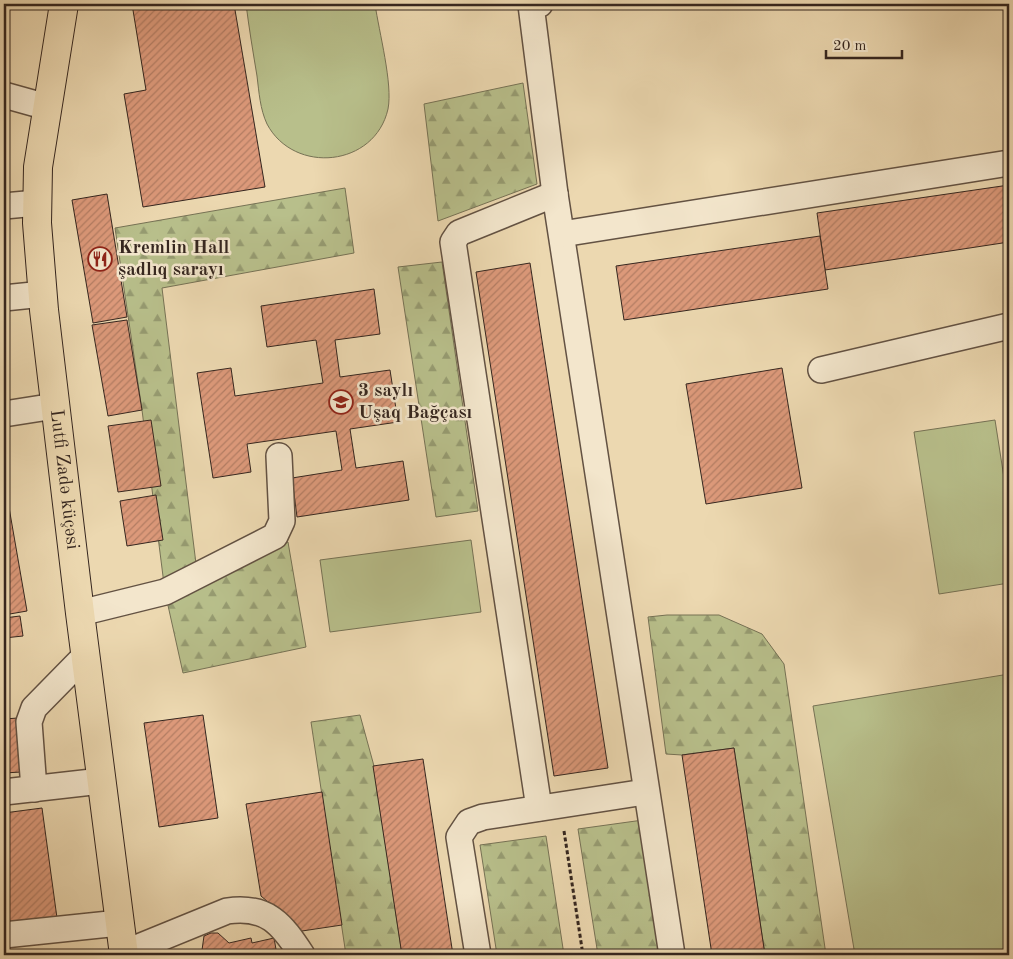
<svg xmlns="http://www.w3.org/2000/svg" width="1013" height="959" viewBox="0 0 1013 959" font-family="'Old Standard TT',serif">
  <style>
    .forest { fill: url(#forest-firs); stroke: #767255 }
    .garden { fill: #b8bf8b; stroke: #767255 }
    .building { fill: url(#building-hatch); stroke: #35261f }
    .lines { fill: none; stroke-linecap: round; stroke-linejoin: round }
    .minor-casing { stroke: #635243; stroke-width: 28 }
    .major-casing { stroke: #35261f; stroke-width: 30 }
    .path { stroke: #35261f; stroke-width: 3; stroke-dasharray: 4 2.5; stroke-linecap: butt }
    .minor { stroke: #f3e6cc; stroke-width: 25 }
    .major { stroke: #ecd8b0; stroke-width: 28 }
    .labels { text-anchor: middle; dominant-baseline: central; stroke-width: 5; stroke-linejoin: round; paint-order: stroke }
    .poi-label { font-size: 19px; font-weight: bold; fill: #35261f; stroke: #f3e6cc; text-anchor: start }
    .street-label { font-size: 19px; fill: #35261f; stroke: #f3e6cc }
  </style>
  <defs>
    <pattern id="forest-firs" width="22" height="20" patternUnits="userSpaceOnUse" patternTransform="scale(1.25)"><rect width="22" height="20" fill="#b8bf8b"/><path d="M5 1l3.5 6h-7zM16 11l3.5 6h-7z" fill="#969b71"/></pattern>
    <pattern id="building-hatch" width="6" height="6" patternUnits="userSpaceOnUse" patternTransform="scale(1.25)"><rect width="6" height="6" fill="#dc997a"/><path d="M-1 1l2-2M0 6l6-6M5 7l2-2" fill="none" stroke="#b37d63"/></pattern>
  </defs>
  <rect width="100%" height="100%" fill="#ecd8b0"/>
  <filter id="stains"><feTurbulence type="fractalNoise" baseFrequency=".004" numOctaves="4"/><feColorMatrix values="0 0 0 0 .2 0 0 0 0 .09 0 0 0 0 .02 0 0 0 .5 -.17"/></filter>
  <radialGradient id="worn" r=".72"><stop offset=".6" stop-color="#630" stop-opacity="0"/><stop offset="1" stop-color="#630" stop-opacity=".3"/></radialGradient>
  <!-- forest -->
  <g class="forest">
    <path d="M 523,83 L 537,184 L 438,221 L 424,104 Z"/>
    <path d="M 345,188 L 354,253 L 162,288 L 199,588 L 288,542 L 306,647 L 183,673 L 165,592 L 142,410 L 115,228 Z"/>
    <path d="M 442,262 L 478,511 L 436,517 L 398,267 Z"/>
    <path d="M 667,615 L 719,615 L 762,634 L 784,664 L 826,955 L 765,955 L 734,748 L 682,755 L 666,754 L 648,617 Z"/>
    <path d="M 360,715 L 374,766 L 402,955 L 346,955 L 311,722 Z"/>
    <path d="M 643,820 L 663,955 L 598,955 L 578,829 Z"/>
    <path d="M 546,836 L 564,955 L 497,955 L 480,845 Z"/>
  </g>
  <!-- garden -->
  <g class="garden">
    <path d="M 246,4 L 375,4 C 379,32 393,84 388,109 C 375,167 294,175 267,124 C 260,109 259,92 257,76 C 253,52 249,28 246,4 Z"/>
    <path d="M 995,420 L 1009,510 L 1009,583 L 939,594 L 914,432 Z"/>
    <path d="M 471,540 L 481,612 L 330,632 L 320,560 Z"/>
    <path d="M 1009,674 L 1009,955 L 855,955 L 813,706 Z"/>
  </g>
  <!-- building -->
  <g class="building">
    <path d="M 132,4 L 234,4 L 265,187 L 143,207 L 124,94 L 146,90 Z"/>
    <path d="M 1009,185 L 1009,242 L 825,270 L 817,213 Z"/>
    <path d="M 107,194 L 127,317 L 93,323 L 72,200 Z"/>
    <path d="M 820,236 L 828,289 L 624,320 L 616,266 Z"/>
    <path d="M 530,263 L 608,768 L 554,776 L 476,272 Z"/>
    <path d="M 374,289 L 380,334 L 335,340 L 340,377 L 390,370 L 398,422 L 350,429 L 356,468 L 403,461 L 409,500 L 297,517 L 292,478 L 342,470 L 336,431 L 247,444 L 251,472 L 213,478 L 197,373 L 231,368 L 235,396 L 323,383 L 316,340 L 267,347 L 261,306 Z"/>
    <path d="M 127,320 L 142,410 L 108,416 L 92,325 Z"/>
    <path d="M 782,368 L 802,488 L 706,504 L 686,384 Z"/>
    <path d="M 151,420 L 161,486 L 118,492 L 108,426 Z"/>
    <path d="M 4,490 L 6,490 L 27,611 L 4,615 Z"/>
    <path d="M 156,495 L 163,540 L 127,546 L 120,501 Z"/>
    <path d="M 20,616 L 23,636 L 4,638 L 4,618 Z"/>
    <path d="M 203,715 L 218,818 L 159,827 L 144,723 Z"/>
    <path d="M 18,718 L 21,772 L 4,773 L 4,719 Z"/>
    <path d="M 734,748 L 765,955 L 712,955 L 682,755 Z"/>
    <path d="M 423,759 L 453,955 L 402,955 L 373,766 Z"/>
    <path d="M 322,792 L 342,925 L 302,931 L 261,896 L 246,804 Z"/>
    <path d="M 42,808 L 57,918 L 4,926 L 4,813 Z"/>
    <path d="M 211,933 L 218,933 L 229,943 L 251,938 L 252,943 L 274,938 L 277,955 L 180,955 L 180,953 L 202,950 L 204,936 Z"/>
    <path d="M 28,952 L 29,955 L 4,955 L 4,954 Z"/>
  </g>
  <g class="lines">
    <!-- minor casing -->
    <g class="minor-casing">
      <g id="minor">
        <path d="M 540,4 L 531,5 L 555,194 L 672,955"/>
        <path d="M 4,95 L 47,107"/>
        <path d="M 4,206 L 37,203"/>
        <path d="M 562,234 L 1009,163"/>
        <path d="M 4,298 L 43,294"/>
        <path d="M 821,370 L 1009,326"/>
        <path d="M 4,414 L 55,406"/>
        <path d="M 80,613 L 165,592 L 275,536 L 282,521 L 279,456"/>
        <path d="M 34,789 L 29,722 L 34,708 L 85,656"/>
        <path d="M 4,792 L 101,781"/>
        <path d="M 539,808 L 453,242 L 459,233 L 555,194"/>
        <path d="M 4,935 L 119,923"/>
        <path d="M 124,953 L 227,911 C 267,905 282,924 302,955"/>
        <path d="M 478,955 L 459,837 L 469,822 L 483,817 L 645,792"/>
      </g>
    </g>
    <!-- major casing -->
    <g class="major-casing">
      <g id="major">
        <path id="s1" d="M 64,4 L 38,167 L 37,223 L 44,310 L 80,613 L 124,955"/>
      </g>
    </g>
    <!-- path -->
    <path class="path" d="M 564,831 L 583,955"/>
    <!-- minor -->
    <use href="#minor" class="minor"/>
    <!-- major -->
    <use href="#major" class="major"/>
  </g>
  <!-- icons -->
  <defs>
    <g id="restaurant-ring" transform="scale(1.25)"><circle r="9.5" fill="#f3e6cc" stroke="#8f2418" stroke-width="1.5"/><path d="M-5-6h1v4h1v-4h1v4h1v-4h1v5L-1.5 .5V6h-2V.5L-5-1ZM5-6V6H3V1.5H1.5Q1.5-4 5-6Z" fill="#8f2418"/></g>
    <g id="school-ring" transform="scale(1.25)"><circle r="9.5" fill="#f3e6cc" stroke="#8f2418" stroke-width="1.5"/><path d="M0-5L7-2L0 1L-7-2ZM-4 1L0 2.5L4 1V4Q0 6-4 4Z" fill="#8f2418"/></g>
  </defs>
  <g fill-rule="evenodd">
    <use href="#restaurant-ring" x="100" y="259"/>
    <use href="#school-ring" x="341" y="402"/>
  </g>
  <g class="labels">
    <!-- poi labels -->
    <g class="poi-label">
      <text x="118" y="248">Kremlin Hall<tspan x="118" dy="22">şadlıq sarayı</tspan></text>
      <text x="358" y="391">3 saylı<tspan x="358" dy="22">Uşaq Bağçası</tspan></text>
    </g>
    <!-- street labels -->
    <g class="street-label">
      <text stroke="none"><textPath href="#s1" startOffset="479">Lutfi Zadə küçəsi</textPath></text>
    </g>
  </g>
  <!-- margin -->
  <rect width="1013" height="959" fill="none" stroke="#ecd8b0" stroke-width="20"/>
  <rect x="5" y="5" width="1003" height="949" fill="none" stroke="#35261f" stroke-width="2.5"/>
  <rect x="10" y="10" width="993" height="939" fill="none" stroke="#35261f"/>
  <!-- scale -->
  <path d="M826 50v8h76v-8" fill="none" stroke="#35261f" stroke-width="2.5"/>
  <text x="833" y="50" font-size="15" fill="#35261f" stroke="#f3e6cc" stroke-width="4" paint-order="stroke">20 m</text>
  <rect width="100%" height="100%" filter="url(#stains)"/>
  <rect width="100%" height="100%" fill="url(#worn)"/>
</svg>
